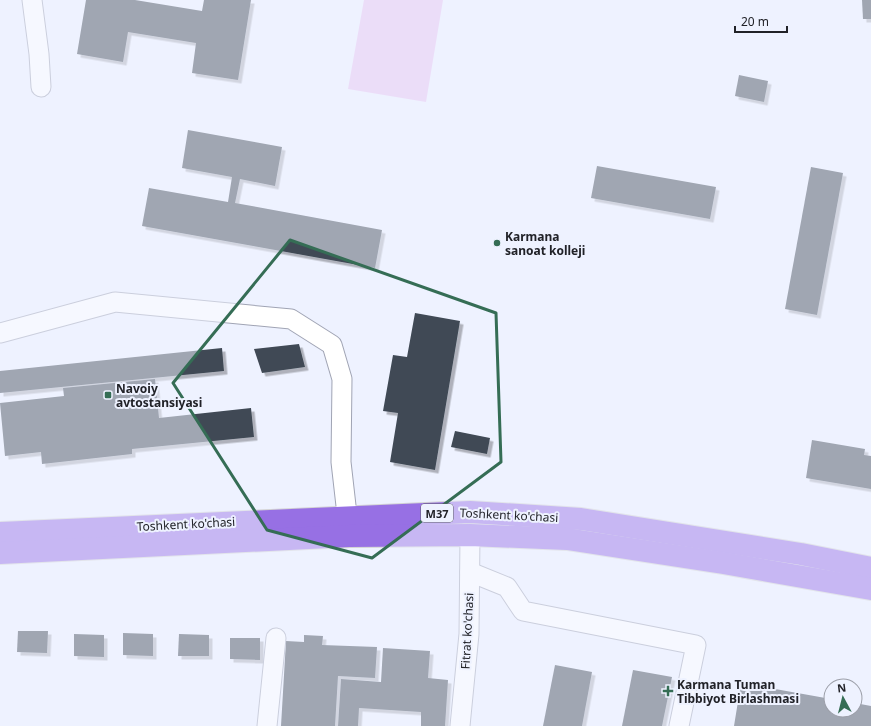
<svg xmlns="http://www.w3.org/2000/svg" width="871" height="726" viewBox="0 0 871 726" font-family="'Noto Sans',sans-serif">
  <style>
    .green { fill: #e7c3f0 }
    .building { fill: #404a55; filter: url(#shadow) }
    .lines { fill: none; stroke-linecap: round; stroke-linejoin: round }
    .street-casing { stroke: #a0a4b4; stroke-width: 21 }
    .highway-casing { stroke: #d3d3d4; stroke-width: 24 }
    .street { stroke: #fff; stroke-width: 19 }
    .highway { stroke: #9770e4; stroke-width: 22 }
    .marked { fill: none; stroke: #356d55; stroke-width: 3; stroke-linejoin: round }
    .poi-dot { fill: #356d55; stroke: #eef2ff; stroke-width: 1.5 }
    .labels { text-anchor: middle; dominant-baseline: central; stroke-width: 4; stroke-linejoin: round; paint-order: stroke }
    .shield { fill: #eef2ff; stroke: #5e6068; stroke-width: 1 }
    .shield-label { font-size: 11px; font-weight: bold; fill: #212228 }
    .poi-label { font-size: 12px; font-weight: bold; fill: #212228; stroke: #eef2ff; text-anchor: start }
    .street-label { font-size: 12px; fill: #212228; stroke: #eef2ff }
  </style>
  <defs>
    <filter id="shadow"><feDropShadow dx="3.5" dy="3.5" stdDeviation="0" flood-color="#0004"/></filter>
  </defs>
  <rect width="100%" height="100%" fill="#eef2ff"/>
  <!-- green -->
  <path class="green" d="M 364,0 L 443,0 L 426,102 L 348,89 Z"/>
  <!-- building -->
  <g class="building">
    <path d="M 86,0 L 135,0 L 202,11 L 204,0 L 251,0 L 238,80 L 192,73 L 196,43 L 128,32 L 123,62 L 77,54 Z"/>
    <path d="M 862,0 L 871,0 L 871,19 L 863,19 Z"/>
    <path d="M 739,75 L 768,81 L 764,102 L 735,96 Z"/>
    <path d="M 188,130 L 282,147 L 275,186 L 240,179 L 235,203 L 382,230 L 375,268 L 142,226 L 149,188 L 228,202 L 232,177 L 182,168 Z"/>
    <path d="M 597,166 L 716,187 L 710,219 L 591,198 Z"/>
    <path d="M 811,167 L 843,173 L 817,315 L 785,309 Z"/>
    <path d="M 415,313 L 460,321 L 435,470 L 390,462 L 398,413 L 383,411 L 393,355 L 407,357 Z"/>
    <path d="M 299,344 L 305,367 L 262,373 L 254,349 Z"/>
    <path d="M 222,348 L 224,371 L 0,393 L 0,371 Z"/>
    <path d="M 155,379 L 159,418 L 251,408 L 254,437 L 132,449 L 132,454 L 42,464 L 41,452 L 5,456 L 0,403 L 64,396 L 63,388 Z"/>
    <path d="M 455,431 L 490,438 L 487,454 L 451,447 Z"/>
    <path d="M 812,440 L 865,449 L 864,455 L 871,456 L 871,489 L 806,478 Z"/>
    <path d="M 18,631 L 48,631 L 47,653 L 17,652 Z"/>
    <path d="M 123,633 L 153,634 L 153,656 L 123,655 Z"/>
    <path d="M 74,634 L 104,635 L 104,657 L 74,656 Z"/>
    <path d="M 179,634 L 209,635 L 209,656 L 178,656 Z"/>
    <path d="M 304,635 L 323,636 L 322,645 L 377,647 L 375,678 L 338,676 L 335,726 L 281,726 L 286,641 L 304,642 Z"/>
    <path d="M 230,638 L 260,638 L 260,660 L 230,659 Z"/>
    <path d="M 383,648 L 430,651 L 428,678 L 448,680 L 445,726 L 421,726 L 421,712 L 359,708 L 358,726 L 338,726 L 341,679 L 381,682 Z"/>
    <path d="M 555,665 L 592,672 L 582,726 L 543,726 Z"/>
    <path d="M 633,670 L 672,677 L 662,726 L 622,726 Z"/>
    <path d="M 741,683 L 831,699 L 831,710 L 855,710 L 855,703 L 871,706 L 871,726 L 734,726 Z"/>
  </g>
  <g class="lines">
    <!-- street casing -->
    <g class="street-casing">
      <g id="street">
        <path d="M 32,0 L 39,54 L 41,87"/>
        <path d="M 0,333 L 115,302 L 291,319 L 332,345 L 342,379 L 341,462 L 349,532"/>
        <path d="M 470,572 L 507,587 L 523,611 L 696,645 L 679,726"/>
        <path d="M 267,726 L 276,638"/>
        <path d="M 460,726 L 469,634 L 470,535"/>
      </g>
    </g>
    <!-- highway casing -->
    <g class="highway-casing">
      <g id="highway">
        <path d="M 0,533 L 470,512 L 581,519 L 801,554 L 871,568"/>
        <path d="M 0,553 L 349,536 L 470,535 L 567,539 L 723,563 L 871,589"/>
      </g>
    </g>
    <!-- street -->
    <use href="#street" class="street"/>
    <!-- highway -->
    <use href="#highway" class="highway"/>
  </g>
  <!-- marked area -->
  <path d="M0 0H871V726H0ZM 290,240 L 496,313 L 501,462 L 372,558 L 267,530 L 173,383 Z" fill="#eef2ff" fill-opacity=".55" fill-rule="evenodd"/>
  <path class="marked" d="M 290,240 L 496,313 L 501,462 L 372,558 L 267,530 L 173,383 Z"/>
  <!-- markers -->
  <g class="poi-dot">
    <circle cx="497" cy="243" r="4"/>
    <rect x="104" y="391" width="8" height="8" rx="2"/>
    <path d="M666 685h4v4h4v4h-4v4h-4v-4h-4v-4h4z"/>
  </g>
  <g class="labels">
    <!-- shield labels -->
    <rect class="shield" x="421" y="504" width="32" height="18" rx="3"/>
    <g class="shield-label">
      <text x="437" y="513">M37</text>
    </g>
    <!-- poi labels -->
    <g class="poi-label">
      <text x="505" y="236">Karmana<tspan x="505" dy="14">sanoat kolleji</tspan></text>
      <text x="116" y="388">Navoiy<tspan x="116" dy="14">avtostansiyasi</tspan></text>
      <text x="677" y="684">Karmana Tuman<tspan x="677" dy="14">Tibbiyot Birlashmasi</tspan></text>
    </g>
    <!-- street labels -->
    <g class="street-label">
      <text transform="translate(509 515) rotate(3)">Toshkent ko'chasi</text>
      <text transform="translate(186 524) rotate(-3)">Toshkent ko'chasi</text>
      <text transform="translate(467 631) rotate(-87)">Fitrat ko'chasi</text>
    </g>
  </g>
  <!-- north arrow -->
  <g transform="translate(843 698) rotate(353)"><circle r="19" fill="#eef2ff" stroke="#9c9fa9"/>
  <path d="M0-3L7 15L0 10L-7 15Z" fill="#356d55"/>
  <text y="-6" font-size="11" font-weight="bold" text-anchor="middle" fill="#212228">N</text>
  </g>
  <!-- scale -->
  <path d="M735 26v6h52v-6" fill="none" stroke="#212228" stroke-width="2"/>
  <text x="741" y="26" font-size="12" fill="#212228" stroke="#eef2ff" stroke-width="3" paint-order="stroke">20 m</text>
</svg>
